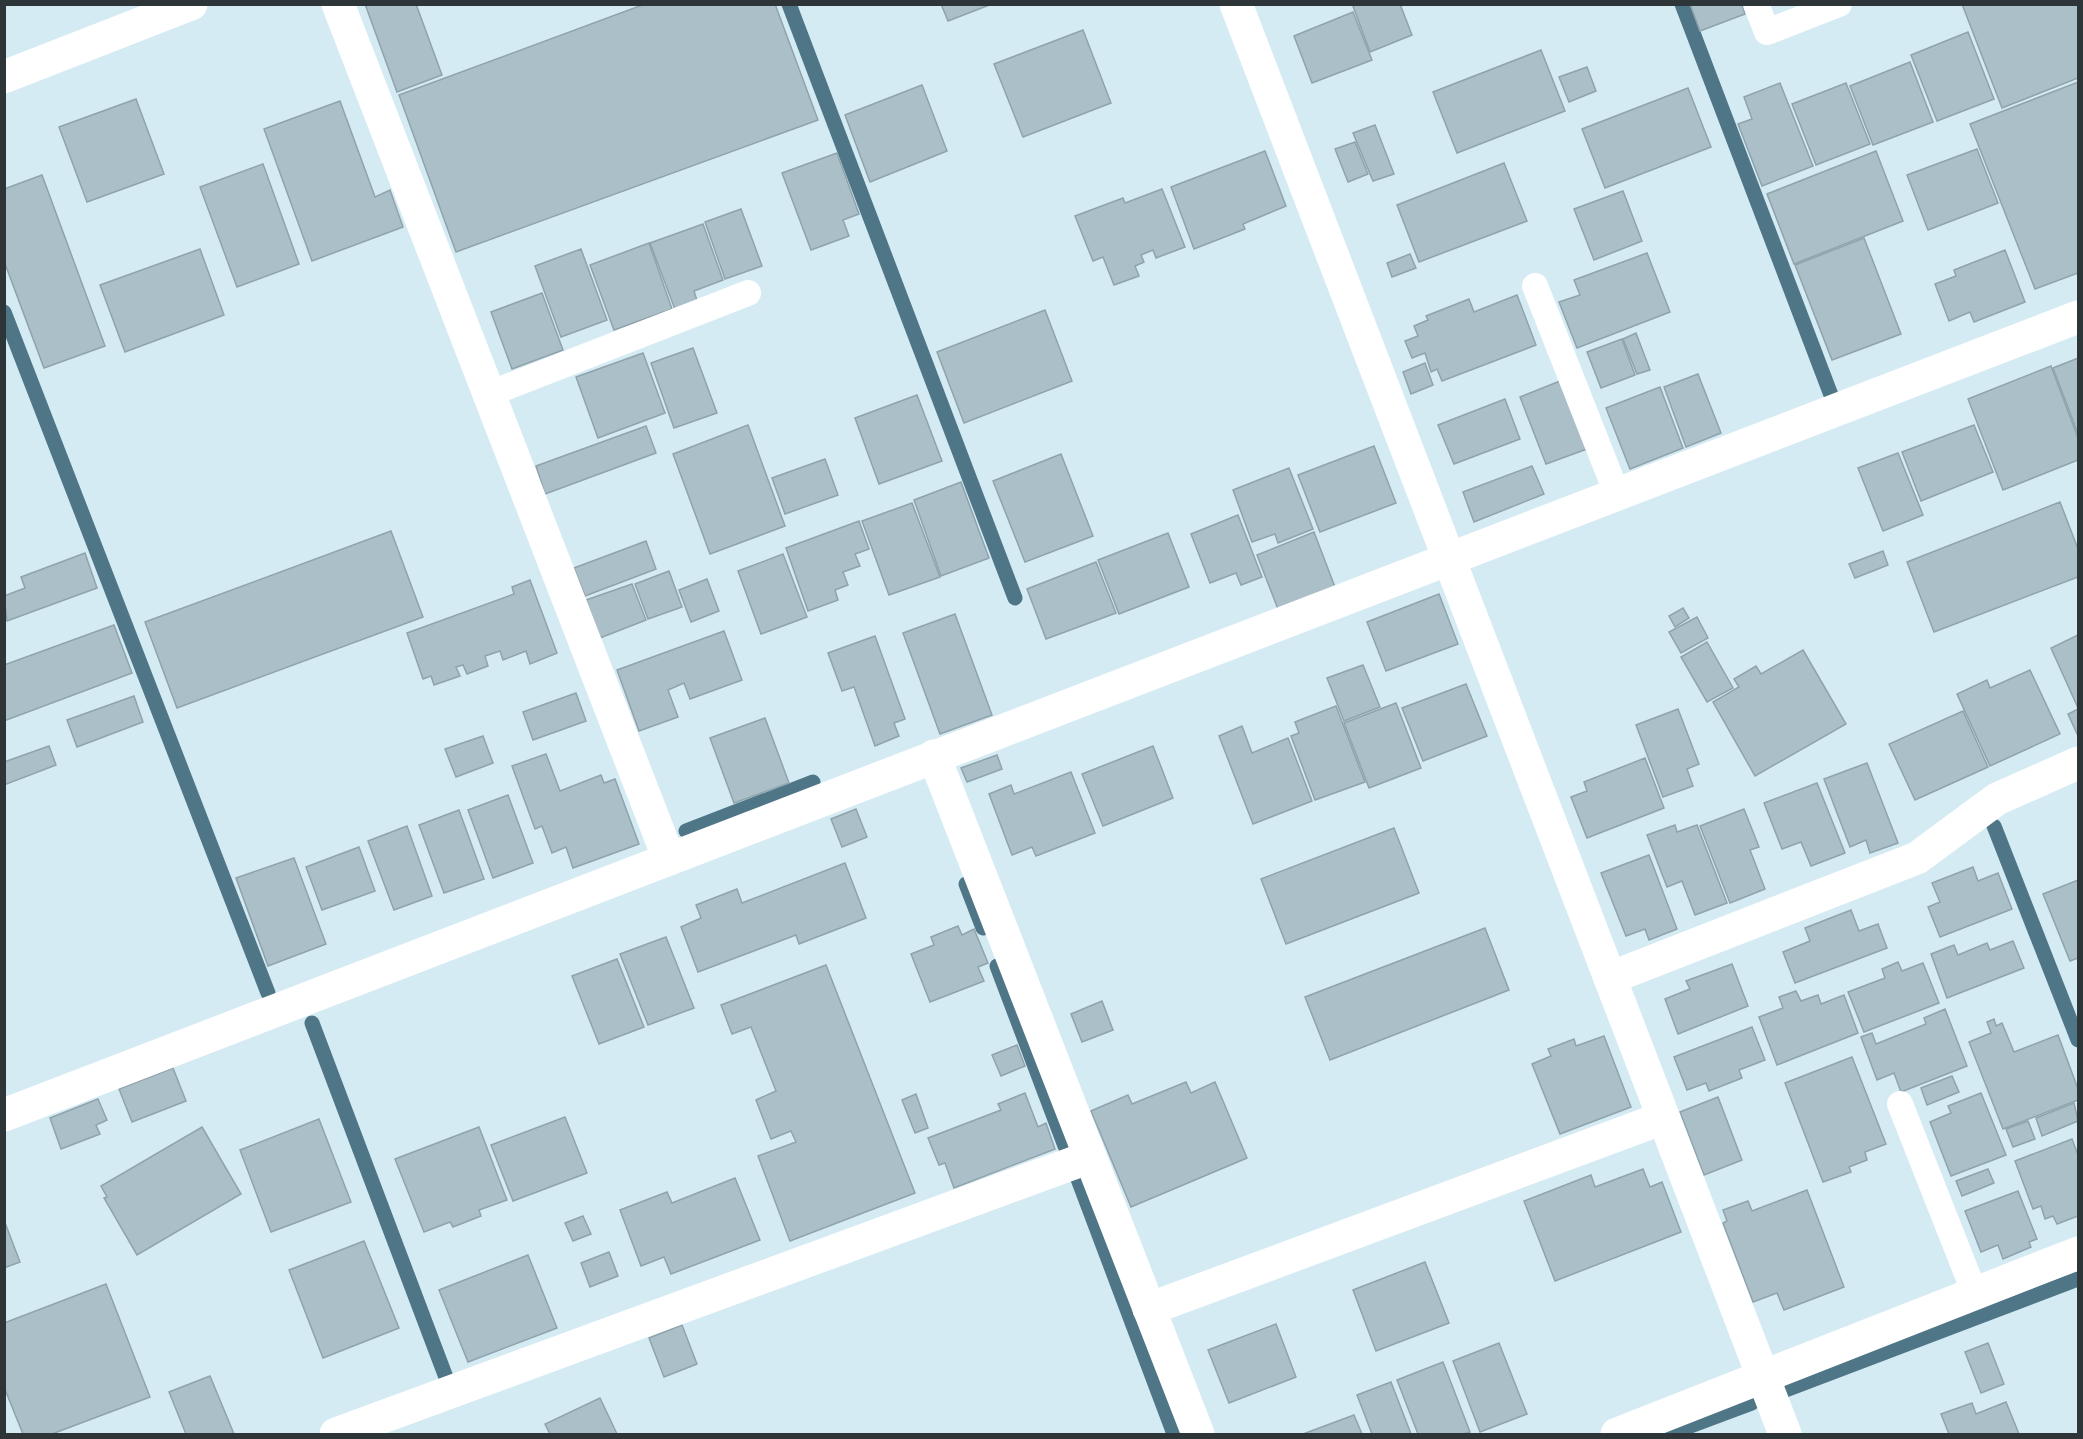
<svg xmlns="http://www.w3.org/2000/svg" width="2083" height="1439" viewBox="0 0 2083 1439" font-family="'Source Serif 4',serif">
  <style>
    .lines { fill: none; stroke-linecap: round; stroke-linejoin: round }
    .stream { stroke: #4f7686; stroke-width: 15 }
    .building { fill: #abbfc8; stroke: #8fa3ac; stroke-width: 1.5 }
    .service { stroke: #fff; stroke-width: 26 }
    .minor { stroke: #fff; stroke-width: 33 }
  </style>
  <rect width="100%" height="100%" fill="#d5ebf4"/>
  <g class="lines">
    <!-- stream -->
    <g class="stream">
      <path d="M 789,4 L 1015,598"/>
      <path d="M 1682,4 L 1831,395"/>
      <path d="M 4,312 L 268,993"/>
      <path d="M 1994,826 L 2078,1040"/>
      <path d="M 686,831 L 813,782"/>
      <path d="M 966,884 L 983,928"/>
      <path d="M 997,966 L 1065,1146"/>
      <path d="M 312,1023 L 447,1380"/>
      <path d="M 1078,1179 L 1174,1434"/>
      <path d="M 1783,1391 L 2078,1279"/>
      <path d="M 1669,1434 L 1752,1403"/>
    </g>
  </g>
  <!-- building -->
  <g class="building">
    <path d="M 365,4 L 416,4 L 442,75 L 397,92 Z"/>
    <path d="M 645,4 L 775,4 L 818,120 L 456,252 L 399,95 Z"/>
    <path d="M 941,4 L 992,4 L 948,21 Z"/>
    <path d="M 1357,4 L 1400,4 L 1412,35 L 1370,52 L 1353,6 Z"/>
    <path d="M 1690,4 L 1742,4 L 1745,14 L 1700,31 Z"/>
    <path d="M 1962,4 L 2078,4 L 2078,78 L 2002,108 Z"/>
    <path d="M 1353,12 L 1372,60 L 1312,83 L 1294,36 Z"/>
    <path d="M 1083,30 L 1111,103 L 1023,137 L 994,64 Z"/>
    <path d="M 1968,32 L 1994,99 L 1937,121 L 1911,55 Z"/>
    <path d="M 1541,50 L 1565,111 L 1457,153 L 1433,92 Z"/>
    <path d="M 1910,62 L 1933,122 L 1873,145 L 1850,86 Z"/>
    <path d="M 1587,67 L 1596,91 L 1569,102 L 1559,77 Z"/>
    <path d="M 2078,82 L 2078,273 L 2035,289 L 1970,124 Z"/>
    <path d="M 1780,83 L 1813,166 L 1762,186 L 1738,124 L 1752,119 L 1744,97 Z"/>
    <path d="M 1846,83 L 1870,144 L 1816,165 L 1792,104 Z"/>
    <path d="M 922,85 L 947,151 L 870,182 L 845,115 Z"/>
    <path d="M 1688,88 L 1711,147 L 1605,188 L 1582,129 Z"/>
    <path d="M 136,99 L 164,174 L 87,202 L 59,127 Z"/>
    <path d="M 340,101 L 375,197 L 390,190 L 403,227 L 312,261 L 264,129 Z"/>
    <path d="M 1375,125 L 1394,174 L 1373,181 L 1353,133 Z"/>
    <path d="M 1355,142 L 1368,174 L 1348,182 L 1335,149 Z"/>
    <path d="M 1977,149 L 1998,203 L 1928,230 L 1907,175 Z"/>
    <path d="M 1265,151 L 1286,206 L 1243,224 L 1245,229 L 1194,249 L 1171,187 Z"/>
    <path d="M 1876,151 L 1903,221 L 1794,264 L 1767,194 Z"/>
    <path d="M 837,153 L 859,214 L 843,220 L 849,236 L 811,250 L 782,173 Z"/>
    <path d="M 1504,163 L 1527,221 L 1419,262 L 1397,205 Z"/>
    <path d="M 263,164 L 299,264 L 237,287 L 200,187 Z"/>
    <path d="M 42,175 L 105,346 L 44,368 L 4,261 L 4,189 Z"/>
    <path d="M 1162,189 L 1185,247 L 1156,258 L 1153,250 L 1141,255 L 1144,262 L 1135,266 L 1139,276 L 1114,285 L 1103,257 L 1093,261 L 1075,216 L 1123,198 L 1125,203 Z"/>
    <path d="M 1623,191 L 1642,241 L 1594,260 L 1574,209 Z"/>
    <path d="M 741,209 L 762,266 L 725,279 L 705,222 Z"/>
    <path d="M 703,224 L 723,280 L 694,291 L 698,304 L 676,312 L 650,243 Z"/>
    <path d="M 1864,238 L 1901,334 L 1832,360 L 1795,265 Z"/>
    <path d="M 649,243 L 672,309 L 614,330 L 590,265 Z"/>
    <path d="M 200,249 L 224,315 L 125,352 L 100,285 Z"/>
    <path d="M 581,249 L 607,320 L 561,337 L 535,266 Z"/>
    <path d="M 2005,250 L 2025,302 L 1974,322 L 1970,312 L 1949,321 L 1935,284 L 1956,276 L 1954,270 Z"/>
    <path d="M 1647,253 L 1670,312 L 1577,348 L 1559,302 L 1580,295 L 1574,280 Z"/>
    <path d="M 1410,254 L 1416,268 L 1392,277 L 1387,263 Z"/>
    <path d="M 542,293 L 563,350 L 512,369 L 491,312 Z"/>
    <path d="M 1517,295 L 1536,345 L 1442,381 L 1437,369 L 1431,372 L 1425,353 L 1412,358 L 1405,341 L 1418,336 L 1414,326 L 1428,320 L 1426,316 L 1469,299 L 1474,312 Z"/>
    <path d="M 1045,310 L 1072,381 L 964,423 L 937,352 Z"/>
    <path d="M 1636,333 L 1650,370 L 1637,374 L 1623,339 Z"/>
    <path d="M 1622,339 L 1635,375 L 1601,388 L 1587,352 Z"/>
    <path d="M 693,348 L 717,413 L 674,428 L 651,363 Z"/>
    <path d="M 643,353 L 665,413 L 598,438 L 576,377 Z"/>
    <path d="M 2078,358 L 2078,434 L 2053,368 Z"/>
    <path d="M 1425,363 L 1433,385 L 1411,394 L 1403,372 Z"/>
    <path d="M 2051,366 L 2078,438 L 2078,460 L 2003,490 L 1968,399 Z"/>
    <path d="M 1698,374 L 1721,433 L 1686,447 L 1664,387 Z"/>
    <path d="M 1560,381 L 1587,449 L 1546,464 L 1520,397 Z"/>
    <path d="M 1660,387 L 1683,448 L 1630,469 L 1606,408 Z"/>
    <path d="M 917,395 L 942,461 L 879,484 L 855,418 Z"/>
    <path d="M 1505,399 L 1520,439 L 1454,464 L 1438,425 Z"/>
    <path d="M 748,425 L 785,526 L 710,554 L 673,454 Z"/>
    <path d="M 1974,425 L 1993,472 L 1921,501 L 1902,452 Z"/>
    <path d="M 646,426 L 656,453 L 545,494 L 536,466 Z"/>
    <path d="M 1374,446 L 1396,503 L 1320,532 L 1298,475 Z"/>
    <path d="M 1898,453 L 1923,515 L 1883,531 L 1858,468 Z"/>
    <path d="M 1061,454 L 1093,536 L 1025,562 L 993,481 Z"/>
    <path d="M 825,459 L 838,495 L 785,514 L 772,478 Z"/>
    <path d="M 1532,466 L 1544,494 L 1474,522 L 1463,492 Z"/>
    <path d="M 1289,468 L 1313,529 L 1278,543 L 1275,534 L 1252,542 L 1233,490 Z"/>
    <path d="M 961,482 L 989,558 L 941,576 L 914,500 Z"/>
    <path d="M 2060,502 L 2078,549 L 2078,577 L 1934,632 L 1907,562 Z"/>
    <path d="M 912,503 L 940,577 L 889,595 L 862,521 Z"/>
    <path d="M 1238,515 L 1262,577 L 1241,585 L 1236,573 L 1210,583 L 1191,534 Z"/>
    <path d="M 859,521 L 869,549 L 855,554 L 860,566 L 843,572 L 848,585 L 835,590 L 838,600 L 808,611 L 786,548 Z"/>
    <path d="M 391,531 L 423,617 L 177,708 L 145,622 Z"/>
    <path d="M 1314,532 L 1335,587 L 1278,609 L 1257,555 Z"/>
    <path d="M 1168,533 L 1189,587 L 1119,614 L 1098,560 Z"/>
    <path d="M 646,541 L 656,569 L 585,596 L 574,568 Z"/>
    <path d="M 1883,551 L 1888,565 L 1855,578 L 1849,564 Z"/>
    <path d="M 85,553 L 97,588 L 7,621 L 4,596 L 25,588 L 21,577 Z"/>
    <path d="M 783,554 L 807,617 L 761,634 L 738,571 Z"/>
    <path d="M 1096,562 L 1116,613 L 1046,639 L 1027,589 Z"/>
    <path d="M 669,571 L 682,607 L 648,619 L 635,584 Z"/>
    <path d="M 707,579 L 719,611 L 691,622 L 679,590 Z"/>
    <path d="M 530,580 L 557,653 L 530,664 L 526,651 L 503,660 L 500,651 L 485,656 L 488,666 L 467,674 L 463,665 L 456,667 L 460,676 L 434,685 L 431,676 L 423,679 L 407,633 L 514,594 L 512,587 Z"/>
    <path d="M 632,584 L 646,620 L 600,638 L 586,600 Z"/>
    <path d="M 1439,594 L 1458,644 L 1386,671 L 1367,622 Z"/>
    <path d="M 1683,608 L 1689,618 L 1675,627 L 1669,616 Z"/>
    <path d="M 955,614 L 992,715 L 940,734 L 903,633 Z"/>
    <path d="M 1697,617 L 1708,638 L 1681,653 L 1669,632 Z"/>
    <path d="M 114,625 L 132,673 L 4,721 L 4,665 Z"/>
    <path d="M 724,631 L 742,680 L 690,699 L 684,683 L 668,690 L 678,717 L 639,731 L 617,670 Z"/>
    <path d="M 2078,635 L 2078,708 L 2051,648 Z"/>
    <path d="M 875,636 L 905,719 L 894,723 L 899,736 L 875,746 L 854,687 L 842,691 L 828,653 Z"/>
    <path d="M 1707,642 L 1733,688 L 1707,702 L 1681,657 Z"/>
    <path d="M 1803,650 L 1846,724 L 1755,776 L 1713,702 L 1739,687 L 1734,679 L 1756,666 L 1761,674 Z"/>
    <path d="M 1363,665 L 1380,707 L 1344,721 L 1327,678 Z"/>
    <path d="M 2030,670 L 2060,734 L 1990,766 L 1957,694 L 1987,680 L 1990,688 Z"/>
    <path d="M 1466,684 L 1487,736 L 1423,761 L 1402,708 Z"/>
    <path d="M 576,693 L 586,721 L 533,740 L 523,712 Z"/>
    <path d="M 134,696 L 143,722 L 77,747 L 67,720 Z"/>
    <path d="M 1396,703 L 1421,768 L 1369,788 L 1344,723 Z"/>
    <path d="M 1336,706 L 1365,782 L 1315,800 L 1291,736 L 1299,733 L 1295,722 Z"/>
    <path d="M 1678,709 L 1699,764 L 1687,769 L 1693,786 L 1663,797 L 1636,725 Z"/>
    <path d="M 2078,709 L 2078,736 L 2068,714 Z"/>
    <path d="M 1963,711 L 1988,767 L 1915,800 L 1889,744 Z"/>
    <path d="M 765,718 L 789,783 L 734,803 L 710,738 Z"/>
    <path d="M 1242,726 L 1252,753 L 1288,738 L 1312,801 L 1253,824 L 1219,736 Z"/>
    <path d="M 483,736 L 493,763 L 456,777 L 445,749 Z"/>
    <path d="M 49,746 L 56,765 L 4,785 L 4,762 Z"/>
    <path d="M 1153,746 L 1173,798 L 1103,826 L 1082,774 Z"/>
    <path d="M 546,754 L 560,791 L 601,775 L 604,783 L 615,779 L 639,844 L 573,868 L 566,847 L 552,853 L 542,826 L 535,829 L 512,766 Z"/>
    <path d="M 997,755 L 1002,769 L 967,782 L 961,768 Z"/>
    <path d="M 1645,758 L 1664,808 L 1587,838 L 1571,797 L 1587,791 L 1584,782 Z"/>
    <path d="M 1867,763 L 1898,843 L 1870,853 L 1866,840 L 1850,847 L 1824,779 Z"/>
    <path d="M 1071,772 L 1095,833 L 1036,856 L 1032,847 L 1012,855 L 989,794 L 1011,785 L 1014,794 Z"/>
    <path d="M 1817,783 L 1845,853 L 1811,866 L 1801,842 L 1782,849 L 1764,803 Z"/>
    <path d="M 508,795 L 533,863 L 493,878 L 468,810 Z"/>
    <path d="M 856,809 L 867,837 L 842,847 L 831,819 Z"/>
    <path d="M 1744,809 L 1759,847 L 1750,850 L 1765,889 L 1730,903 L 1700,826 Z"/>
    <path d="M 459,810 L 484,879 L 444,893 L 419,825 Z"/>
    <path d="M 1675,825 L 1677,832 L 1697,825 L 1727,903 L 1695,915 L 1682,881 L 1667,887 L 1647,835 Z"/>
    <path d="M 407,826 L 432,896 L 394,910 L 368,841 Z"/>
    <path d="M 1394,828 L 1419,893 L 1286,944 L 1261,879 Z"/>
    <path d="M 359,847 L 375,891 L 322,910 L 306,867 Z"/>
    <path d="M 1649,855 L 1677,929 L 1649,940 L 1645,929 L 1626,936 L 1601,873 Z"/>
    <path d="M 294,858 L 326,944 L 268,966 L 236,878 Z"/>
    <path d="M 845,863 L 866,918 L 799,944 L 796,935 L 698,972 L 681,927 L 701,918 L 696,905 L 737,889 L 742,903 Z"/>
    <path d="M 1973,867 L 1978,881 L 1998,873 L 2012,909 L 1940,937 L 1928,907 L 1940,902 L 1932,883 Z"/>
    <path d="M 2078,880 L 2078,958 L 2070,961 L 2043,894 Z"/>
    <path d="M 1851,910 L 1859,931 L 1878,924 L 1887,948 L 1795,983 L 1783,952 L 1810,941 L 1805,928 Z"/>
    <path d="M 958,926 L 962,935 L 974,929 L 988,963 L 978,967 L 984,981 L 930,1002 L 911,954 L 934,945 L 931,937 Z"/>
    <path d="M 1485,928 L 1509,990 L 1330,1060 L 1305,997 Z"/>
    <path d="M 666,937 L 694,1008 L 648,1025 L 620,954 Z"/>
    <path d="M 2013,941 L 2024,968 L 1947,998 L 1931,954 L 1954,945 L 1958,955 L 1987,943 L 1990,950 Z"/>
    <path d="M 617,959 L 644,1027 L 599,1044 L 572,976 Z"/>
    <path d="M 1898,962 L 1902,971 L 1923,963 L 1939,1003 L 1864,1032 L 1848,992 L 1885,978 L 1882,969 Z"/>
    <path d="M 1732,964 L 1748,1006 L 1678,1034 L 1665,999 L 1690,989 L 1686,981 Z"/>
    <path d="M 826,965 L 915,1193 L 790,1241 L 758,1156 L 796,1142 L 791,1131 L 771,1139 L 756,1100 L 776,1091 L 751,1027 L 732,1034 L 721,1005 Z"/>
    <path d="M 1796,991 L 1801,1001 L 1818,995 L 1821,1004 L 1844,995 L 1858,1033 L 1777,1065 L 1759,1017 L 1783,1008 L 1779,997 Z"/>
    <path d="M 1102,1001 L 1113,1030 L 1082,1042 L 1071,1014 Z"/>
    <path d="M 1945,1009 L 1967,1066 L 1901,1092 L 1894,1073 L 1877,1080 L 1861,1037 L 1872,1033 L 1876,1044 L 1926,1024 L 1924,1018 Z"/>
    <path d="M 1994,1019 L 1996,1026 L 2002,1023 L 2014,1052 L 2058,1035 L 2078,1089 L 2078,1100 L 2003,1129 L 1969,1042 L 1991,1033 L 1987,1022 Z"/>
    <path d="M 1752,1027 L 1765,1060 L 1739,1070 L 1742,1078 L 1709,1091 L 1706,1083 L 1687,1090 L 1674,1057 Z"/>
    <path d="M 1604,1036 L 1631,1107 L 1560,1134 L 1532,1064 L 1551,1056 L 1548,1049 L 1574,1039 L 1576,1046 Z"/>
    <path d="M 1017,1045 L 1025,1066 L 1001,1076 L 992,1055 Z"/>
    <path d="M 1852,1057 L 1886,1144 L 1865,1152 L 1867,1160 L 1849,1167 L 1851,1172 L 1823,1182 L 1785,1083 Z"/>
    <path d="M 173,1068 L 186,1101 L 132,1122 L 119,1089 Z"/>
    <path d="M 1952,1076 L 1959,1092 L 1927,1105 L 1921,1088 Z"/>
    <path d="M 1186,1082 L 1191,1093 L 1215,1082 L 1247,1158 L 1131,1207 L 1091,1111 L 1128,1095 L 1132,1104 Z"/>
    <path d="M 1025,1093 L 1038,1127 L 1046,1123 L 1055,1149 L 954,1188 L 945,1163 L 939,1165 L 928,1138 L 1001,1110 L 998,1104 Z"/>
    <path d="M 1981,1093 L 2006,1155 L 1951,1176 L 1930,1122 L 1951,1113 L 1948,1106 Z"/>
    <path d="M 916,1094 L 928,1128 L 915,1133 L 902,1100 Z"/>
    <path d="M 1718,1097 L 1742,1160 L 1704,1175 L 1680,1112 Z"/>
    <path d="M 98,1099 L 107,1120 L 96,1125 L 100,1134 L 61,1149 L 50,1118 Z"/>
    <path d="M 2074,1103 L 2078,1121 L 2042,1136 L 2036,1118 Z"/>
    <path d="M 565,1117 L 587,1173 L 513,1201 L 491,1145 Z"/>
    <path d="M 319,1119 L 351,1202 L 271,1232 L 240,1150 Z"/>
    <path d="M 2028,1121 L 2035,1139 L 2013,1147 L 2006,1129 Z"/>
    <path d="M 202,1127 L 241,1194 L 137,1255 L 104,1198 L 107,1197 L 101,1186 Z"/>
    <path d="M 479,1127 L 507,1200 L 479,1210 L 481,1216 L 453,1227 L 450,1222 L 424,1232 L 395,1159 Z"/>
    <path d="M 2072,1139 L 2078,1155 L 2078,1216 L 2057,1224 L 2053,1216 L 2045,1219 L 2041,1206 L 2033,1209 L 2015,1161 Z"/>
    <path d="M 1643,1169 L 1650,1187 L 1662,1182 L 1681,1232 L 1555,1281 L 1524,1201 L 1591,1175 L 1595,1187 Z"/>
    <path d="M 1988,1169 L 1994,1183 L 1962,1196 L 1956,1181 Z"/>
    <path d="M 735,1178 L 760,1240 L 671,1274 L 664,1257 L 641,1266 L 620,1210 L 667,1192 L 672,1203 Z"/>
    <path d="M 1807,1190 L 1844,1287 L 1784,1310 L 1777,1293 L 1753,1302 L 1723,1223 L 1727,1221 L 1723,1210 L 1748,1201 L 1752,1211 Z"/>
    <path d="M 2018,1191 L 2037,1239 L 2029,1242 L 2031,1247 L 2003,1259 L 1998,1245 L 1981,1252 L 1965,1211 Z"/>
    <path d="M 583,1216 L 591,1234 L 573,1241 L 565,1223 Z"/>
    <path d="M 4,1220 L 20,1262 L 4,1268 Z"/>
    <path d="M 364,1241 L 399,1328 L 323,1358 L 289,1270 Z"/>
    <path d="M 609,1252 L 618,1276 L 590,1287 L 581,1263 Z"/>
    <path d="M 528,1255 L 557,1328 L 468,1362 L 439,1290 Z"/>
    <path d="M 1425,1262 L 1449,1323 L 1376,1351 L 1353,1290 Z"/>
    <path d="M 106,1284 L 150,1397 L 52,1434 L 23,1434 L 4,1387 L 4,1323 Z"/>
    <path d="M 1276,1324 L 1296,1377 L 1229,1403 L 1208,1350 Z"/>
    <path d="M 682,1325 L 697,1364 L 664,1377 L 649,1338 Z"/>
    <path d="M 1499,1343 L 1527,1414 L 1480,1432 L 1453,1361 Z"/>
    <path d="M 1988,1343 L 2004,1384 L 1981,1393 L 1965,1352 Z"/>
    <path d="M 1443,1362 L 1470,1432 L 1463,1434 L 1418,1434 L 1397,1380 Z"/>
    <path d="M 210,1376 L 234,1434 L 186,1434 L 169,1392 Z"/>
    <path d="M 1391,1382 L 1411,1434 L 1372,1434 L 1357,1395 Z"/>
    <path d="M 600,1398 L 617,1434 L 550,1434 L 545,1424 Z"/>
    <path d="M 2006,1402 L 2019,1434 L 1949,1434 L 1941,1414 L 1972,1403 L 1976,1414 Z"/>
    <path d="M 1354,1415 L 1362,1434 L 1303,1434 Z"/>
  </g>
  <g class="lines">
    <!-- service -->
    <g class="service">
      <path d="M 1756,4 L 1767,32 L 1839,4"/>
      <path d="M 1535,286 L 1617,494"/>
      <path d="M 489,394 L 748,293"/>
      <path d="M 1900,1104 L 1975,1294"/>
    </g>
    <!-- minor -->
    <g class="minor">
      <path d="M 338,4 L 669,859"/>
      <path d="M 1236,4 L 1785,1434"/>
      <path d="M 4,77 L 191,4"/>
      <path d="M 934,756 L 1198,1434"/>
      <path d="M 1610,978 L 1917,858 L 1997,799 L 2078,763"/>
      <path d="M 4,1115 L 2078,317"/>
      <path d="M 1149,1309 L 1663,1118"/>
      <path d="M 336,1434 L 1090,1157"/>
      <path d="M 1617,1434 L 2078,1253"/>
    </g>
  </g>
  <!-- border -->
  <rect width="2083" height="1439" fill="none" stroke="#2d3539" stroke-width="12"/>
</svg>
